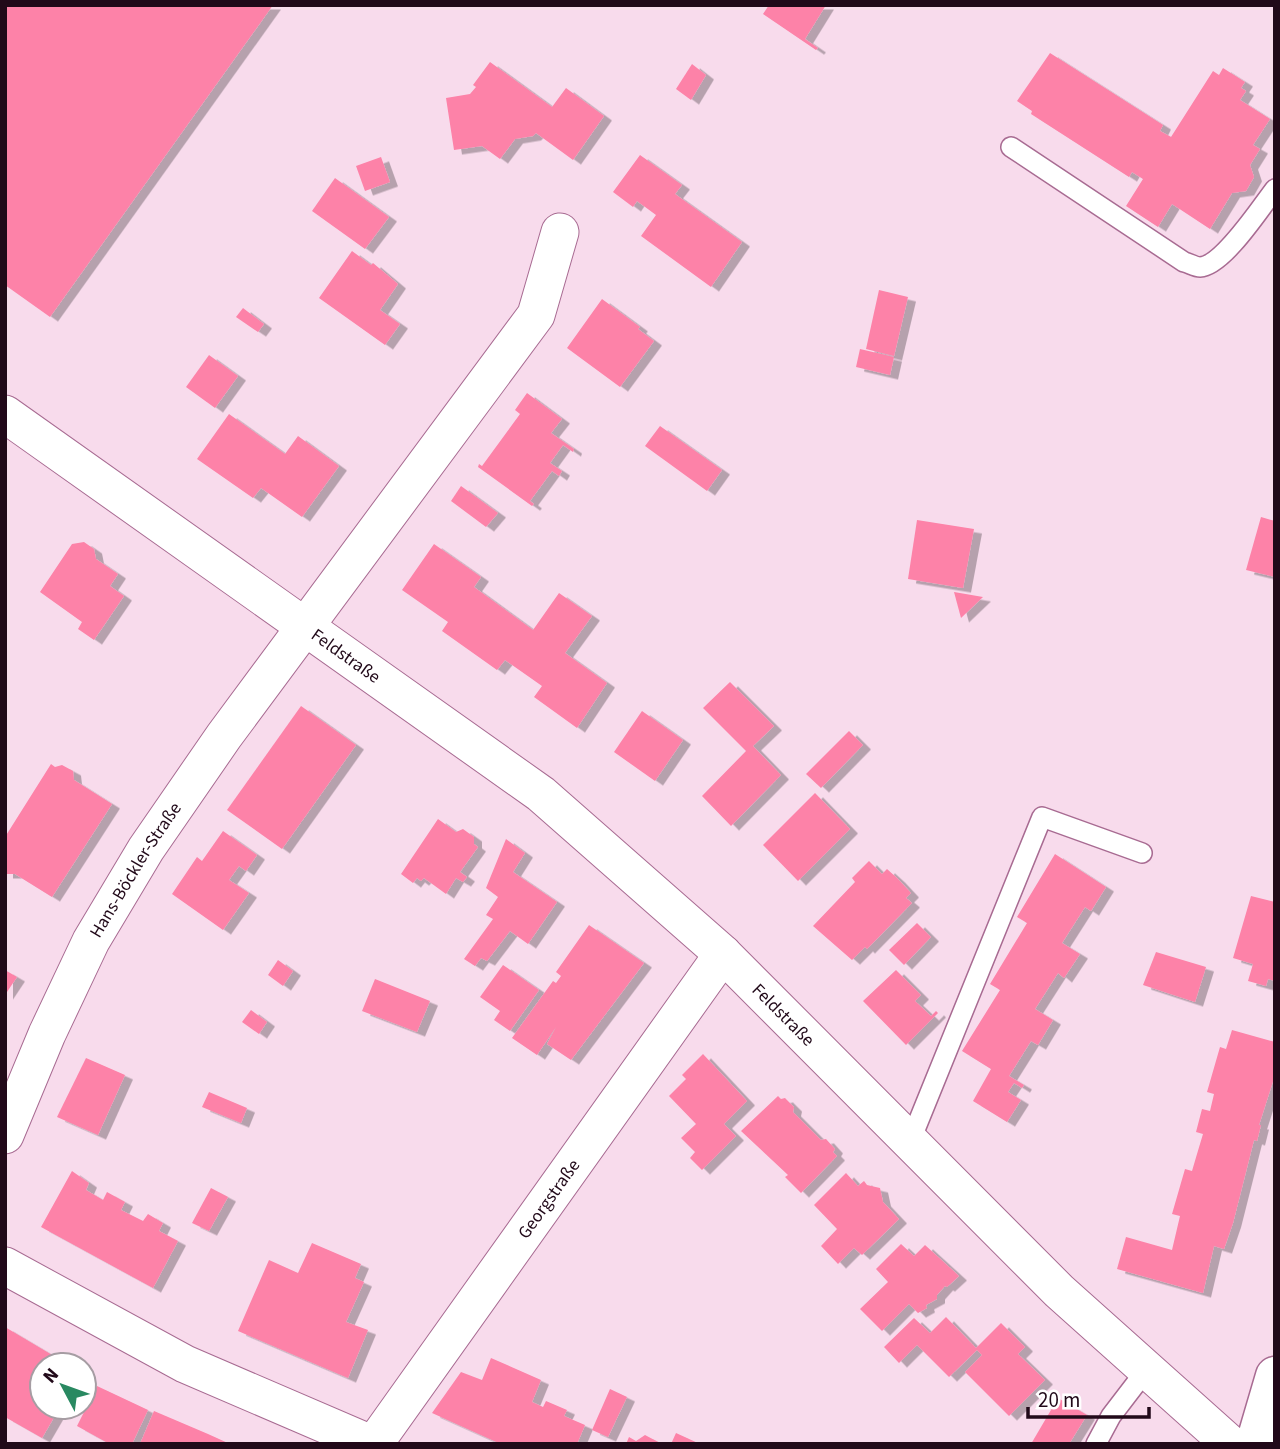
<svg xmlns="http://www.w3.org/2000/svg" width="1280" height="1449" viewBox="0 0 1280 1449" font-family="'Source Sans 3',sans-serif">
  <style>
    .building { fill: #fd82a8; filter: url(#shadow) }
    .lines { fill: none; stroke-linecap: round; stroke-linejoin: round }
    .lane-casing { stroke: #a86b92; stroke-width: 22 }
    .street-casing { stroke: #a86b92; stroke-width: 39 }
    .secondary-casing { stroke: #a86b92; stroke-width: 41 }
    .lane { stroke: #fff; stroke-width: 19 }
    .street { stroke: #fff; stroke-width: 37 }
    .secondary { stroke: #fff; stroke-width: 38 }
    .labels { text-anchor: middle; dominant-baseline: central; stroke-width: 6; stroke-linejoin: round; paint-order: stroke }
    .street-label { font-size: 18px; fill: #210919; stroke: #fff }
  </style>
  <defs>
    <filter id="shadow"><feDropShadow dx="8" dy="4.5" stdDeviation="0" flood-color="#0004"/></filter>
  </defs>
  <rect width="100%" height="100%" fill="#f8dbec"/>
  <!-- building -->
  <g class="building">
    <path d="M 5,5 L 273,5 L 50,317 L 5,285 Z"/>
    <path d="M 769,5 L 826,5 L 805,39 L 818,48 L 816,50 L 763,14 Z"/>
    <path d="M 1050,53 L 1163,125 L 1160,131 L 1171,137 L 1213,71 L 1219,75 L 1223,68 L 1245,82 L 1241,88 L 1246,91 L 1240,100 L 1270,119 L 1253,145 L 1260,149 L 1250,165 L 1254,177 L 1246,191 L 1232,193 L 1210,229 L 1172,204 L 1158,227 L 1126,206 L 1143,179 L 1132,172 L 1129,177 L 1031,114 L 1032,111 L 1017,101 Z"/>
    <path d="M 490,62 L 552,107 L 566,88 L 604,116 L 573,160 L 536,133 L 533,136 L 515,139 L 500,159 L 482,146 L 454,150 L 446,98 L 470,94 L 476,87 L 473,85 Z"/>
    <path d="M 692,64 L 706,75 L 691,100 L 676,89 Z"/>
    <path d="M 640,155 L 682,185 L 675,194 L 742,242 L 711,287 L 641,236 L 656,215 L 637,201 L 633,207 L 613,192 Z"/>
    <path d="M 381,157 L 390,182 L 365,191 L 356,166 Z"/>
    <path d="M 335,178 L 389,217 L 365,249 L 312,211 Z"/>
    <path d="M 352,251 L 371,265 L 373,263 L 398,284 L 380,310 L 400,324 L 385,345 L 319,298 Z"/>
    <path d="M 879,290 L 908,297 L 894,356 L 866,349 Z"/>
    <path d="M 602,299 L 640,327 L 638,329 L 654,341 L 620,387 L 567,348 Z"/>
    <path d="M 243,308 L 264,324 L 258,332 L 236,317 Z"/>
    <path d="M 860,349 L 894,357 L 890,375 L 856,367 Z"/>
    <path d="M 209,355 L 238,376 L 215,408 L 186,387 Z"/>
    <path d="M 527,393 L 562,419 L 551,433 L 574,449 L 573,452 L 563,445 L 550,463 L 562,471 L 559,476 L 552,471 L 530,501 L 534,504 L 532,506 L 478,467 L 479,464 L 482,466 L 520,414 L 515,410 Z"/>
    <path d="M 229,414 L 285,454 L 298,436 L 339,466 L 302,517 L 261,488 L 253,498 L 197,459 Z"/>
    <path d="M 660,426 L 722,470 L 707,491 L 645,446 Z"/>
    <path d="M 461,486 L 498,513 L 486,527 L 451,501 Z"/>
    <path d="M 1261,517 L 1275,521 L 1275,577 L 1246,570 Z"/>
    <path d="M 917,520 L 974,529 L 963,588 L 908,579 Z"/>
    <path d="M 84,542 L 94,549 L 96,559 L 118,574 L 110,586 L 124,596 L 94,640 L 78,629 L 82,622 L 40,592 L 72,544 Z"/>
    <path d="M 434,544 L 481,577 L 474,587 L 533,630 L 559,593 L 592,616 L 565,653 L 607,683 L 577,728 L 534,697 L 542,686 L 505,660 L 497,670 L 442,631 L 448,622 L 402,590 Z"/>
    <path d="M 954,592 L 983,597 L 961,618 Z"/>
    <path d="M 730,682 L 774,726 L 753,746 L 781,775 L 731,826 L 702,796 L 746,751 L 703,708 Z"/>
    <path d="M 301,706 L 356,745 L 282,849 L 227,810 Z"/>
    <path d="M 642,711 L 683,740 L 655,781 L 614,752 Z"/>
    <path d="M 849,731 L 863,745 L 821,788 L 806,774 Z"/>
    <path d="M 51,764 L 55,767 L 62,765 L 73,771 L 74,780 L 112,804 L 52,897 L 15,874 L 5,874 L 5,837 Z"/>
    <path d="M 815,793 L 850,829 L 798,881 L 763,845 Z"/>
    <path d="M 438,819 L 456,832 L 463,829 L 474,837 L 474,844 L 478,847 L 460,872 L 467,877 L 463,882 L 456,878 L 446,894 L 424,878 L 421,881 L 417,878 L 413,883 L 401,874 Z"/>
    <path d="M 223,831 L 257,855 L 246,871 L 239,866 L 229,880 L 249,893 L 223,930 L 172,894 L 197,857 L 202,861 Z"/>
    <path d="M 506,839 L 525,853 L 513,872 L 557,902 L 528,944 L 510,931 L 487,961 L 481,958 L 475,966 L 464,959 L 493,919 L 486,915 L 498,897 L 486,888 Z"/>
    <path d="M 1055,854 L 1106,887 L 1091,911 L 1085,907 L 1062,943 L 1080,954 L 1064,978 L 1058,973 L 1035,1009 L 1053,1020 L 1038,1045 L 1031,1041 L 1009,1076 L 1024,1085 L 1022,1088 L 1014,1083 L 1008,1092 L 1021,1100 L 1007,1122 L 973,1101 L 991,1069 L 962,1051 L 1000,990 L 990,984 L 1027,923 L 1017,917 Z"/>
    <path d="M 869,861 L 882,874 L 887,869 L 897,878 L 911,893 L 906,898 L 912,903 L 867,949 L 865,947 L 852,960 L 813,926 L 855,882 L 852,878 Z"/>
    <path d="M 1251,896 L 1275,902 L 1275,981 L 1268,979 L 1266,986 L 1248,981 L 1253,964 L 1233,958 Z"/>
    <path d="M 917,923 L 931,937 L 904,965 L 889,950 Z"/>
    <path d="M 589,925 L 644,963 L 571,1060 L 547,1044 L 556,1027 L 537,1055 L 512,1038 L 553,981 L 556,983 L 561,976 L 556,972 Z"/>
    <path d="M 1156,952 L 1206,967 L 1195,1002 L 1143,985 Z"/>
    <path d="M 278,960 L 293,971 L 283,986 L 268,975 Z"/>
    <path d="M 503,965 L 539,990 L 510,1031 L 494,1020 L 500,1011 L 480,997 Z"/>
    <path d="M 5,970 L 17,977 L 5,995 Z"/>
    <path d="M 896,970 L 921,995 L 915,1001 L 931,1016 L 936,1011 L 938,1013 L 906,1045 L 863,1001 Z"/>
    <path d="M 375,979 L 430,1001 L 417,1032 L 362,1011 Z"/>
    <path d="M 251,1010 L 267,1022 L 259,1034 L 242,1022 Z"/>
    <path d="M 1232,1030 L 1275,1042 L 1275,1075 L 1259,1125 L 1261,1125 L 1257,1141 L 1254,1140 L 1233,1223 L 1224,1249 L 1214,1246 L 1203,1293 L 1117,1269 L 1126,1237 L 1172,1250 L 1180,1216 L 1172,1214 L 1185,1169 L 1192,1171 L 1197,1154 L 1203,1134 L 1196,1132 L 1202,1109 L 1210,1111 L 1214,1094 L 1207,1092 L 1220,1047 L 1226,1049 Z"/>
    <path d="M 703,1054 L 747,1101 L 724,1124 L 736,1136 L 702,1170 L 690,1158 L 695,1152 L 681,1138 L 696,1124 L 669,1096 L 686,1079 L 682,1075 Z"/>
    <path d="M 86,1058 L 125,1075 L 98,1135 L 57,1117 Z"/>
    <path d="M 209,1092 L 247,1108 L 241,1123 L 202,1107 Z"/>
    <path d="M 778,1096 L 781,1099 L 785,1098 L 794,1107 L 793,1112 L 821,1140 L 826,1139 L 835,1149 L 833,1152 L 837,1156 L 801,1193 L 785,1177 L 788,1175 L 741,1131 Z"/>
    <path d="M 72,1171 L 89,1183 L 86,1190 L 103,1200 L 107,1192 L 125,1202 L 121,1210 L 143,1221 L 148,1214 L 163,1223 L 159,1231 L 178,1241 L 153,1288 L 41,1227 Z"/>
    <path d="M 846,1173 L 858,1186 L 864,1181 L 867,1185 L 880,1188 L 883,1202 L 899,1219 L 862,1255 L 854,1248 L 838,1264 L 821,1246 L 837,1229 L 814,1205 Z"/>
    <path d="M 211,1188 L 228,1197 L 209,1231 L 192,1223 Z"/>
    <path d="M 312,1243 L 361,1264 L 355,1278 L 364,1282 L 346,1322 L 368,1330 L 348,1378 L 238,1331 L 269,1260 L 298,1273 Z"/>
    <path d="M 901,1244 L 914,1256 L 925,1245 L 959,1276 L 947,1287 L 945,1286 L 937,1295 L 937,1299 L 926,1305 L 927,1308 L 918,1313 L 909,1304 L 882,1331 L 860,1309 L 888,1282 L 876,1269 Z"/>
    <path d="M 946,1317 L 976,1348 L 1001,1323 L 1025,1347 L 1018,1354 L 1045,1380 L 1009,1416 L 965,1372 L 982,1355 L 977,1350 L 949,1377 L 917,1345 L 899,1363 L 884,1347 L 914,1318 L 930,1333 Z"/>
    <path d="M 5,1327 L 69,1365 L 42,1365 L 42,1407 L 60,1407 L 42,1438 L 5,1417 Z"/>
    <path d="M 491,1358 L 541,1380 L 532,1402 L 543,1407 L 546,1401 L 567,1410 L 564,1416 L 585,1425 L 577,1444 L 501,1444 L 432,1413 L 461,1372 L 482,1380 Z"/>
    <path d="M 97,1386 L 148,1410 L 132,1444 L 105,1444 L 106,1442 L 77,1426 Z"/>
    <path d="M 610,1389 L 627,1397 L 608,1437 L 592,1430 Z"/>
    <path d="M 1058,1398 L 1087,1415 L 1069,1444 L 1031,1444 Z"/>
    <path d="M 154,1411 L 208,1434 L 230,1444 L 140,1444 Z"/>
    <path d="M 676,1433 L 700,1444 L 671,1444 Z"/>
    <path d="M 645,1435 L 662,1444 L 626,1444 L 629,1437 L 636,1441 Z"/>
  </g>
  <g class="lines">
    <!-- lane casing -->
    <g class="lane-casing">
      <g id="lane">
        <path d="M 1011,147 L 1184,262 C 1189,263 1195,267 1200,267 C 1223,266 1261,207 1275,189"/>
        <path d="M 910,1142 L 1042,817 L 1142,853"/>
        <path d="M 1096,1444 L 1111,1416 L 1147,1369"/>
      </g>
    </g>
    <!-- street casing -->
    <g class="street-casing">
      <g id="street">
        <path id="s1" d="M 5,414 L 541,794 L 723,954 L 1059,1291 L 1230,1444"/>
        <path id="s2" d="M 5,1135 L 47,1034 L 91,941 L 146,849 L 224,736 L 536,315 L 560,232"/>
        <path d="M 5,1266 L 185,1364 L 371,1444"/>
        <path id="s3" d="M 374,1444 L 723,954"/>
      </g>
    </g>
    <!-- secondary casing -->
    <g class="secondary-casing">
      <path id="secondary" d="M 1255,1444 L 1275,1376"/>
    </g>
    <!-- lane -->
    <use href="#lane" class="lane"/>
    <!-- street -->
    <use href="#street" class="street"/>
    <!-- secondary -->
    <use href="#secondary" class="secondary"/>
  </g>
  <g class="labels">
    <!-- street labels -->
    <g class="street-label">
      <text stroke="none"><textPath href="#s1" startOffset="418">Feldstraße</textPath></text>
      <text stroke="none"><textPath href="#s2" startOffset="296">Hans-Böckler-Straße</textPath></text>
      <text stroke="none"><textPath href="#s1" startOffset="985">Feldstraße</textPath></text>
      <text stroke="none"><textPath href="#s3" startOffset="301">Georgstraße</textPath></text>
    </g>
  </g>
  <!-- border -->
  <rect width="1280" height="1449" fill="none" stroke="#210919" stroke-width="14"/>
  <!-- north arrow -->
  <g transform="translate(63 1386) rotate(311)"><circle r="33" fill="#ffffff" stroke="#a69da3" stroke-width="2"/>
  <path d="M0-5L12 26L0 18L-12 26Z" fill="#298961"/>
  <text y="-10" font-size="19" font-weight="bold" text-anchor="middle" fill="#210919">N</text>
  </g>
  <!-- scale -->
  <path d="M1028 1407v10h121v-10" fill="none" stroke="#210919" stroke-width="3.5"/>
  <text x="1038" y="1407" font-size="21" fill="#210919" stroke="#ffffff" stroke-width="5" paint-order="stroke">20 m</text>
</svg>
